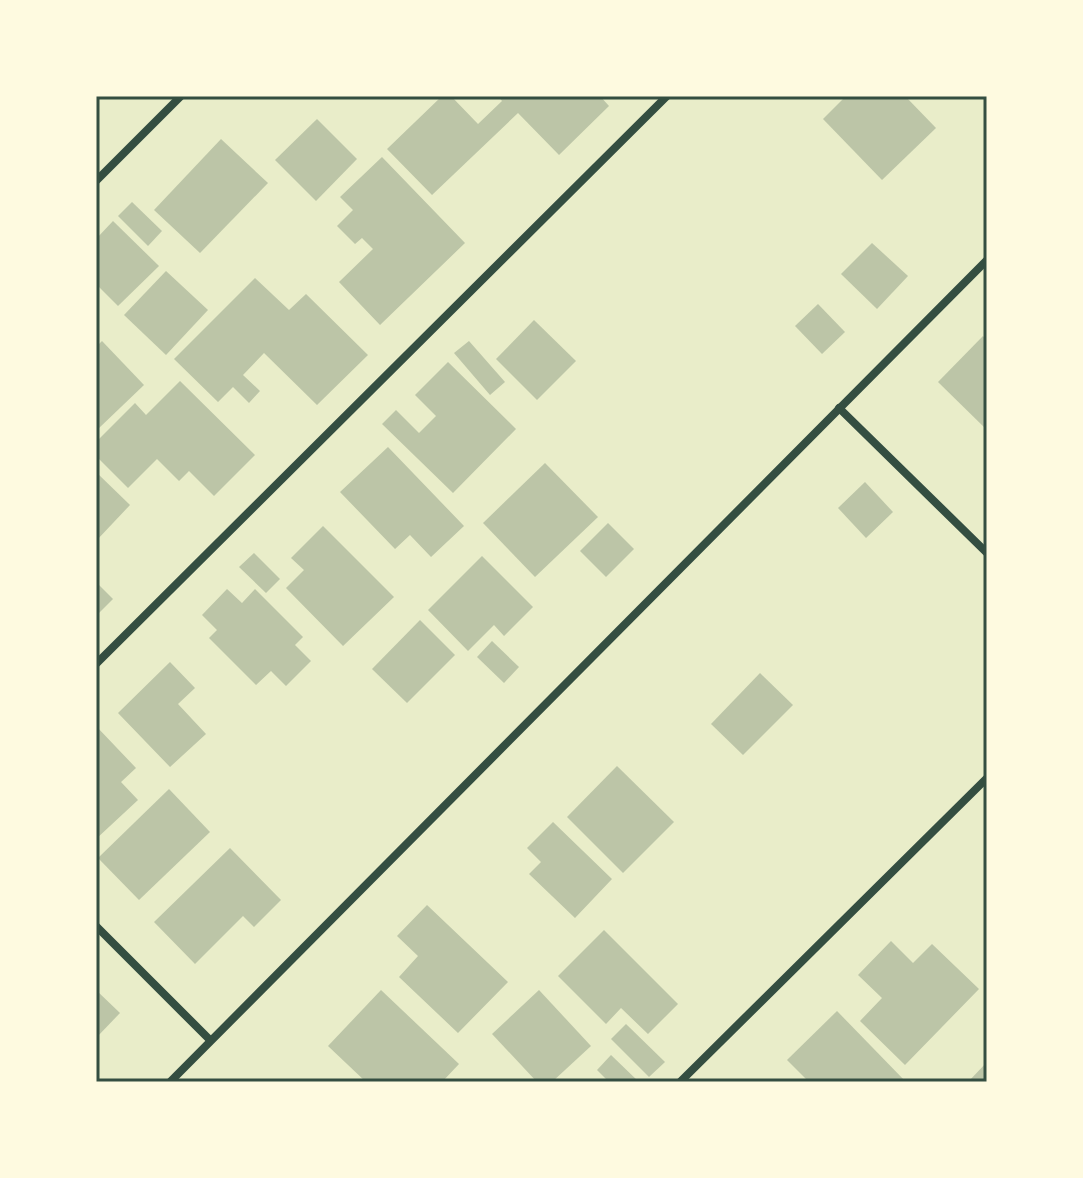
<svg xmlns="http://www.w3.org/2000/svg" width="1083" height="1178" viewBox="0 0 1083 1178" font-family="Ubuntu,sans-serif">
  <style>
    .building { fill: #bcc5a7 }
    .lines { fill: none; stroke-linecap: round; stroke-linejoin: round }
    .minor { stroke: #344e41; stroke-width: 8 }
    .neatline { fill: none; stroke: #344e41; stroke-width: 3 }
  </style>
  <rect width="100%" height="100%" fill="#e9edc9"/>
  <!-- building -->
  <g class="building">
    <path d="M 442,96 L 451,96 L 478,124 L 502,101 L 498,96 L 600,96 L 609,106 L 559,155 L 518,113 L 432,195 L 387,149 Z"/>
    <path d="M 846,96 L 905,96 L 936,128 L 882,180 L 823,119 Z"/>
    <path d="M 317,119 L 357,159 L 316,201 L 275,160 Z"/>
    <path d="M 221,139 L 268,183 L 200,253 L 154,210 Z"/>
    <path d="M 382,157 L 465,243 L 380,325 L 339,282 L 373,249 L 362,238 L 355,244 L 337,226 L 353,210 L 340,197 Z"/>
    <path d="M 132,202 L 162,231 L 148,246 L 118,216 Z"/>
    <path d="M 113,221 L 159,266 L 118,306 L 96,284 L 96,239 Z"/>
    <path d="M 872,243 L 908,276 L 877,309 L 841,274 Z"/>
    <path d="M 166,271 L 208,310 L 166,355 L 124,315 Z"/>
    <path d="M 255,278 L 289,310 L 306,294 L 368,355 L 317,405 L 264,353 L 243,375 L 260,391 L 249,403 L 233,387 L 218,402 L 174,359 Z"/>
    <path d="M 818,304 L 845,332 L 822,354 L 795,326 Z"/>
    <path d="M 534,320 L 576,361 L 537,400 L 496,359 Z"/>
    <path d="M 983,336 L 987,341 L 987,430 L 938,382 Z"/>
    <path d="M 102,341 L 144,385 L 98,429 L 96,426 L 96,347 Z"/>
    <path d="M 469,341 L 505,382 L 490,395 L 454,353 Z"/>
    <path d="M 448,362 L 516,429 L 453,493 L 382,424 L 396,410 L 419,433 L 436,416 L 415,395 Z"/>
    <path d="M 180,381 L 255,455 L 214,496 L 189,471 L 179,481 L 157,459 L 128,488 L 96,456 L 96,442 L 135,403 L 146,415 Z"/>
    <path d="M 388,447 L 464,526 L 431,557 L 410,535 L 395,549 L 340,492 Z"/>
    <path d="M 545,463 L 598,517 L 535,577 L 483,523 Z"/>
    <path d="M 96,472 L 130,505 L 96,541 Z"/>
    <path d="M 865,482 L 893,512 L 866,538 L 838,508 Z"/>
    <path d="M 608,523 L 634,549 L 606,577 L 580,551 Z"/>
    <path d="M 323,526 L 394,597 L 343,646 L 286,588 L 304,570 L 291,558 Z"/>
    <path d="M 254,553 L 280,579 L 266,593 L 239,567 Z"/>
    <path d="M 482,556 L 533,607 L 504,636 L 494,625 L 468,651 L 428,610 Z"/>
    <path d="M 96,582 L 113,599 L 96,616 Z"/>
    <path d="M 227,589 L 242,603 L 255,589 L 303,637 L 295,645 L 311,661 L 286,686 L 271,671 L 256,685 L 209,638 L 217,630 L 202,615 Z"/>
    <path d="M 420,620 L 455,655 L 407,703 L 372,669 Z"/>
    <path d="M 492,641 L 519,667 L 504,683 L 477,657 Z"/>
    <path d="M 170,662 L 195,688 L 178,704 L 206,734 L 170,767 L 118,713 Z"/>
    <path d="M 760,673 L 793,705 L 743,755 L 711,724 Z"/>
    <path d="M 96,726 L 136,768 L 121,782 L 138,800 L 96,839 Z"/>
    <path d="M 617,766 L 674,822 L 623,873 L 567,817 Z"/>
    <path d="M 169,789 L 210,832 L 139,900 L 98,858 Z"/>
    <path d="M 553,822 L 612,879 L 575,918 L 529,874 L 541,862 L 527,848 Z"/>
    <path d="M 230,848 L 281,900 L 254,927 L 243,916 L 195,964 L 154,922 Z"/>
    <path d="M 427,905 L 508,982 L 458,1033 L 399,977 L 418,956 L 397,936 Z"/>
    <path d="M 604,930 L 678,1004 L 648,1034 L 621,1008 L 606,1024 L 558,976 Z"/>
    <path d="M 891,941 L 913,963 L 932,944 L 979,989 L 905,1065 L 860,1021 L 882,998 L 858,975 Z"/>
    <path d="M 96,990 L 120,1013 L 96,1038 Z"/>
    <path d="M 381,990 L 459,1064 L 442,1082 L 366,1082 L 328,1046 Z"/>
    <path d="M 539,990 L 591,1046 L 552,1082 L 537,1082 L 492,1034 Z"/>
    <path d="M 837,1011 L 906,1082 L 809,1082 L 787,1060 Z"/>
    <path d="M 626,1024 L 665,1062 L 649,1077 L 611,1039 Z"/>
    <path d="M 611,1055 L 639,1082 L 609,1082 L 597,1070 Z"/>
    <path d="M 987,1062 L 987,1082 L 968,1082 Z"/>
  </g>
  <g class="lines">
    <!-- minor -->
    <g class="minor">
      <path d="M 96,181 L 181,96"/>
      <path d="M 839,408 L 987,553"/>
      <path d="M 96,664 L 667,96"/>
      <path d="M 96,926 L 210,1040"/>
      <path d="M 170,1082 L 987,260"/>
      <path d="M 680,1082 L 987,778"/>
    </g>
  </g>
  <!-- border -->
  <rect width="1083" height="1178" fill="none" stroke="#fefae0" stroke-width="196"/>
  <rect x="98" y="98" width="887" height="982" class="neatline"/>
</svg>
